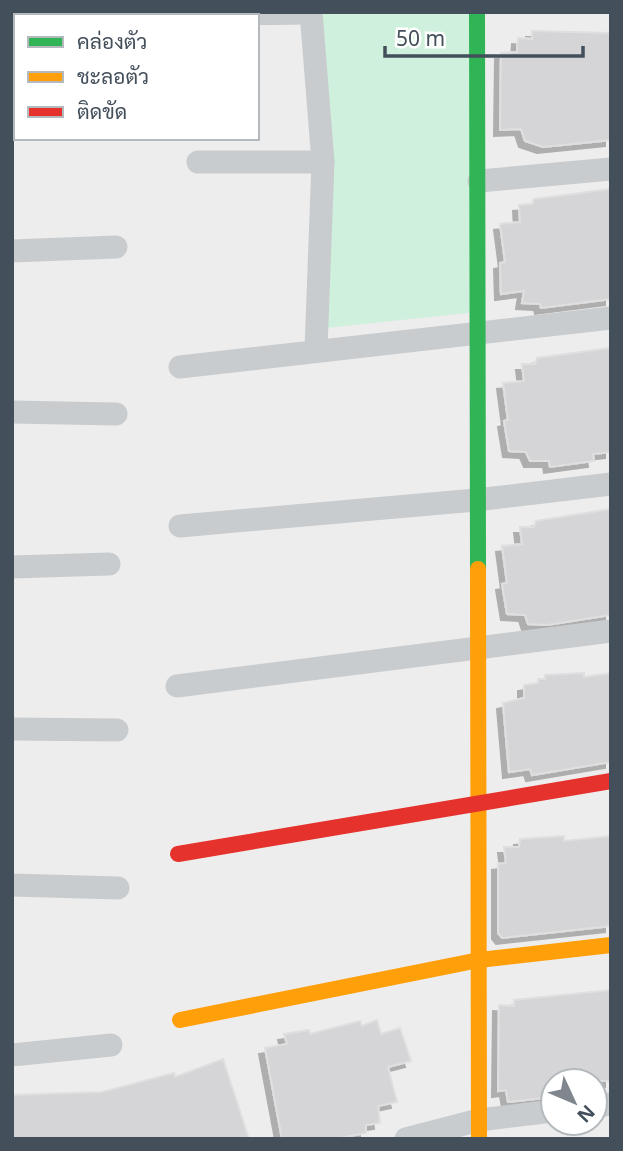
<svg xmlns="http://www.w3.org/2000/svg" width="623" height="1151" viewBox="0 0 623 1151" font-family="'Noto Sans',Sarabun,sans-serif">
  <style>
    .green { fill: #cff0dc }
    .building { fill: #d5d5d7; stroke: #dfdfe0; stroke-width: 2; filter: url(#shadow) }
    .lines { fill: none; stroke-linecap: round; stroke-linejoin: round }
    .street { stroke: #c9ccce; stroke-width: 23 }
    .fast { stroke: #30b455; stroke-width: 16 }
    .slow { stroke: #ff9f0a; stroke-width: 16 }
    .jam { stroke: #e5322d; stroke-width: 16 }
  </style>
  <defs>
    <filter id="shadow"><feDropShadow dx="-6" dy="6" stdDeviation="0" flood-color="#0004"/></filter>
  </defs>
  <rect width="100%" height="100%" fill="#eeeded"/>
  <!-- green -->
  <path class="green" d="M 318,12 L 471,12 L 477,312 L 317,329 Z"/>
  <!-- building -->
  <g class="building">
    <path d="M 532,31 L 611,33 L 611,140 L 543,147 L 525,141 L 521,129 L 500,130 L 501,53 L 517,52 L 518,38 L 532,39 Z"/>
    <path d="M 611,189 L 611,299 L 541,308 L 540,304 L 522,303 L 524,291 L 501,294 L 500,263 L 505,262 L 500,224 L 520,222 L 519,205 L 532,204 L 534,199 Z"/>
    <path d="M 611,348 L 611,452 L 593,454 L 594,461 L 550,467 L 549,461 L 530,461 L 526,452 L 509,451 L 504,421 L 508,420 L 503,383 L 524,381 L 522,364 L 535,364 L 537,358 Z"/>
    <path d="M 611,509 L 611,615 L 547,625 L 528,624 L 525,615 L 507,614 L 502,584 L 507,583 L 502,546 L 522,544 L 520,527 L 534,527 L 536,521 Z"/>
    <path d="M 584,673 L 584,677 L 611,673 L 611,762 L 532,775 L 530,769 L 509,772 L 503,703 L 524,698 L 524,685 L 538,683 L 538,679 L 545,679 L 545,675 Z"/>
    <path d="M 564,836 L 564,841 L 611,836 L 611,926 L 502,938 L 498,933 L 498,864 L 506,863 L 504,847 L 519,847 L 520,839 Z"/>
    <path d="M 611,990 L 611,1081 L 553,1081 L 553,1097 L 508,1102 L 506,1090 L 498,1091 L 499,1005 L 514,1006 L 514,1000 Z"/>
    <path d="M 377,1020 L 381,1034 L 400,1028 L 411,1061 L 388,1067 L 397,1102 L 378,1106 L 380,1123 L 366,1125 L 366,1133 L 335,1139 L 282,1139 L 265,1048 L 287,1044 L 284,1034 L 309,1030 L 310,1034 L 360,1021 L 362,1026 Z"/>
    <path d="M 223,1059 L 249,1139 L 12,1139 L 12,1095 L 102,1092 L 174,1073 L 175,1077 Z"/>
  </g>
  <g class="lines">
    <!-- street -->
    <g class="street">
      <path d="M 311,12 L 323,162 L 316,349"/>
      <path d="M 155,15 L 311,13"/>
      <path d="M 12,91 L 16,91"/>
      <path d="M 198,162 L 323,162"/>
      <path d="M 479,181 L 611,169"/>
      <path d="M 12,251 L 116,247"/>
      <path d="M 180,367 L 611,318"/>
      <path d="M 12,412 L 116,414"/>
      <path d="M 180,526 L 476,500 L 611,484"/>
      <path d="M 12,567 L 109,564"/>
      <path d="M 177,686 L 611,631"/>
      <path d="M 12,729 L 117,730"/>
      <path d="M 12,885 L 118,888"/>
      <path d="M 12,1055 L 111,1045"/>
      <path d="M 595,1106 L 611,1104"/>
      <path d="M 406,1139 L 479,1120 L 553,1111"/>
    </g>
    <!-- fast -->
    <path class="fast" d="M 477,12 L 478,569"/>
    <!-- slow -->
    <g class="slow">
      <path d="M 478,569 L 479,1139"/>
      <path d="M 180,1020 L 479,960 L 611,945"/>
    </g>
    <!-- jam -->
    <path class="jam" d="M 178,854 L 611,781"/>
  </g>
  <!-- border -->
  <rect width="623" height="1151" fill="none" stroke="#434f5b" stroke-width="28"/>
  <!-- legend -->
  <rect x="14" y="14" width="245" height="126" fill="#ffffff" stroke="#b4b9bd" stroke-width="2"/>
  <rect x="28" y="37" width="35" height="10" fill="#30b455" stroke="#b4b9bd" stroke-width="2"/>
  <text x="77" y="49" font-size="21" fill="#434f5b">คล่องตัว</text>
  <rect x="28" y="72" width="35" height="10" fill="#ff9f0a" stroke="#b4b9bd" stroke-width="2"/>
  <text x="77" y="84" font-size="21" fill="#434f5b">ชะลอตัว</text>
  <rect x="28" y="107" width="35" height="10" fill="#e5322d" stroke="#b4b9bd" stroke-width="2"/>
  <text x="77" y="119" font-size="21" fill="#434f5b">ติดขัด</text>
  <!-- north arrow -->
  <g transform="translate(574 1102) rotate(134)"><circle r="33" fill="#ffffff" stroke="#b4b9bd" stroke-width="2"/>
  <path d="M0-5L12 26L0 18L-12 26Z" fill="#7f868e"/>
  <text y="-10" font-size="19" font-weight="bold" text-anchor="middle" fill="#434f5b">N</text>
  </g>
  <!-- scale -->
  <path d="M385 46v10h198v-10" fill="none" stroke="#434f5b" stroke-width="3.5"/>
  <text x="396" y="46" font-size="21" fill="#434f5b" stroke="#ffffff" stroke-width="5" paint-order="stroke">50 m</text>
</svg>
